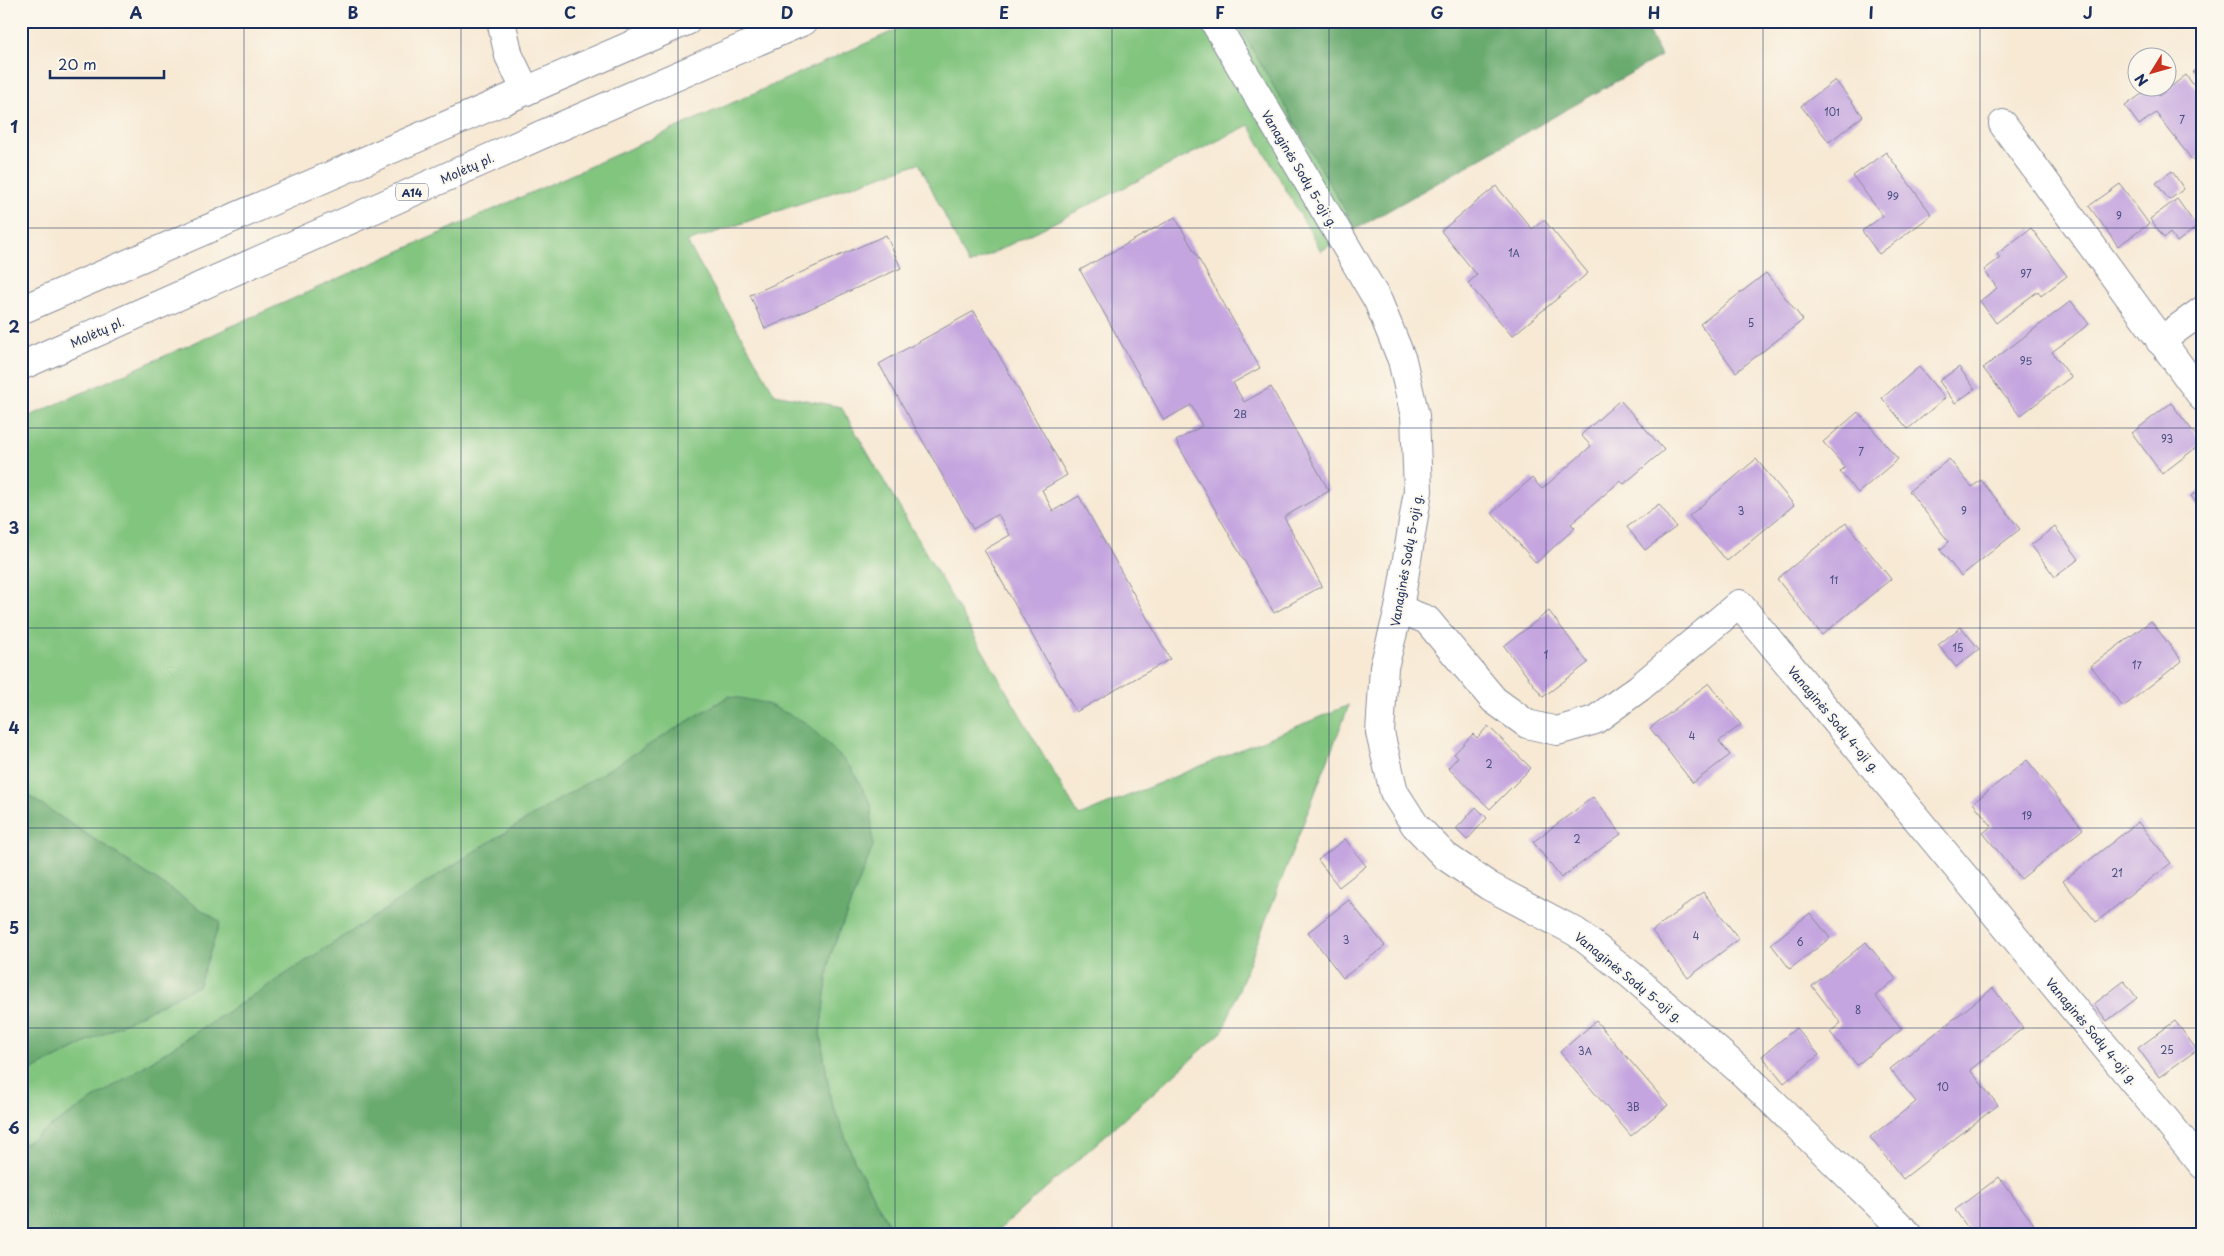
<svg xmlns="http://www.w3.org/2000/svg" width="2224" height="1256" viewBox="0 0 2224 1256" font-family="'Playpen Sans',sans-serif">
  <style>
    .green { fill: #82c57f; stroke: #4e7a6e }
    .forest { fill: #69aa6e; stroke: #426c66 }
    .building { fill: #c4a5df }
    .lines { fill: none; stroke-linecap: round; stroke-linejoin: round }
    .minor-casing { stroke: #898c99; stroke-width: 30 }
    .trunk-casing { stroke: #898c99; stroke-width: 30 }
    .minor { stroke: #fff; stroke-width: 28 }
    .trunk { stroke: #fff; stroke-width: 28 }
    .grid { fill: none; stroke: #1b2f5e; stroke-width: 1; stroke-opacity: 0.55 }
    .labels { text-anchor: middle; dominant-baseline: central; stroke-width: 4; stroke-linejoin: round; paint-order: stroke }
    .number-label { font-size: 10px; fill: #454c7e }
    .shield { fill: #fbf7ec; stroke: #5e6b89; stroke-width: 1 }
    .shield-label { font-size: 11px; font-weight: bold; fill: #1b2f5e }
    .street-label { font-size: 12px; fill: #1b2f5e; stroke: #fbf7ec }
    .neatline { fill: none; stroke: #1b2f5e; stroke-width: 2 }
    .grid-label { font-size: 16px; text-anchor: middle; font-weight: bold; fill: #1b2f5e }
  </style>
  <rect width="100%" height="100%" fill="#fbf7ec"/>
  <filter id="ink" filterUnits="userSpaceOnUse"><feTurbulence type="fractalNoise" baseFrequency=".02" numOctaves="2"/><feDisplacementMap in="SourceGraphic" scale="10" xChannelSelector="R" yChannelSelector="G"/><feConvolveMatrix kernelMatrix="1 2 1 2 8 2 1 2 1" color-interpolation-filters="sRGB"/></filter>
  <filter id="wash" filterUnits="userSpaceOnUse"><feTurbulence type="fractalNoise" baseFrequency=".0096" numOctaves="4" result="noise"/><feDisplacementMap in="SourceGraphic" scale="20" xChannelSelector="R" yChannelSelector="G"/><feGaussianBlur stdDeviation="1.12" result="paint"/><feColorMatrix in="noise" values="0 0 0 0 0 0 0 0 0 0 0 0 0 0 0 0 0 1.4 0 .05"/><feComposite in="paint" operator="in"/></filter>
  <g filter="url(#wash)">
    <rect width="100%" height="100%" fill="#f7e9d4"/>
    <!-- green -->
    <path class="green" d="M 916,21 L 1236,21 L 1356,229 L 1321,251 L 1249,125 L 969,265 L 919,163 L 687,242 L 775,394 L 841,407 L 1079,816 L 1349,705 L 1223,1031 L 993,1235 L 894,1235 L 855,1162 L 831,1101 L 820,1033 L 830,956 L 873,846 L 483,846 L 21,1146 L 21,1076 L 199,985 L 220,922 L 21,791 L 21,420 Z"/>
    <!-- forest -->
    <g class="forest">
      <path d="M 1236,21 L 1643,21 L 1661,56 L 1356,229 Z"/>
      <path d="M 729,696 L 765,703 L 805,722 L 851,767 L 871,804 L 873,846 L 830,956 L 820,1033 L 831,1101 L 855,1162 L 894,1235 L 21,1235 L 21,1146 L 483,846 Z"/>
      <path d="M 21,791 L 220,922 L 199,985 L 21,1076 Z"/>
    </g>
    <g id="blocks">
      <!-- building -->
      <g class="building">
        <path d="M 2203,65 L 2203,85 L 2193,72 Z"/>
        <path d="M 2186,75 L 2203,98 L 2203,154 L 2193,161 L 2156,113 L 2139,125 L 2125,106 L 2150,88 L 2159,96 Z"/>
        <path d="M 1835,80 L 1863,116 L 1829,142 L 1801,106 Z"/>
        <path d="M 1886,152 L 1932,215 L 1879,254 L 1862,231 L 1883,216 L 1853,176 Z"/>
        <path d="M 2172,171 L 2184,189 L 2169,200 L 2156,183 Z"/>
        <path d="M 2120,184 L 2149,224 L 2118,246 L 2089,206 Z"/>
        <path d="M 1496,186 L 1532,229 L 1544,220 L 1588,273 L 1512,336 L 1468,283 L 1477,275 L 1441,231 Z"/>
        <path d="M 2177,199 L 2197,227 L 2177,242 L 2170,233 L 2164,238 L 2150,219 Z"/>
        <path d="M 1175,217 L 1260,368 L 1233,383 L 1244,402 L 1271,387 L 1329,491 L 1284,517 L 1322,586 L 1274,613 L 1176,441 L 1202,426 L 1191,405 L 1164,420 L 1080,270 Z"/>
        <path d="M 2031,228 L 2067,276 L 2041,296 L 2038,291 L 1996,323 L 1980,301 L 1997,288 L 1984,270 L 2000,258 L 1997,254 Z"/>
        <path d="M 886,235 L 901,268 L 765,329 L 750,295 Z"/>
        <path d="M 1766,273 L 1803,320 L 1736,372 L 1700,324 Z"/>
        <path d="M 2071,301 L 2089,324 L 2052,352 L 2071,377 L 2020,416 L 1983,368 Z"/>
        <path d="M 974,311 L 1067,475 L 1042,490 L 1053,511 L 1079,496 L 1170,659 L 1076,712 L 984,550 L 1010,535 L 998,514 L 973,529 L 879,364 Z"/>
        <path d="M 1919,367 L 1945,398 L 1908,429 L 1882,398 Z"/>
        <path d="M 1959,367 L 1975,389 L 1955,403 L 1939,381 Z"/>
        <path d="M 1620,400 L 1664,450 L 1624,484 L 1620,481 L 1571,524 L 1575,528 L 1536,563 L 1492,513 L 1532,478 L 1542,489 L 1591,446 L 1581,435 Z"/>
        <path d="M 2171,403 L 2202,443 L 2162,474 L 2132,433 Z"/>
        <path d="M 1858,412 L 1898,459 L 1858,493 L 1840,472 L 1845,467 L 1823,442 Z"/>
        <path d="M 1756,459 L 1794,505 L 1727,561 L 1689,516 Z"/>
        <path d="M 1949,459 L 1972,487 L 1981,480 L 2020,529 L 1961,576 L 1940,550 L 1949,542 L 1909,491 Z"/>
        <path d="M 2203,488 L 2203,512 L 2191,496 Z"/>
        <path d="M 1659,504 L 1676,527 L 1645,550 L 1627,527 Z"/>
        <path d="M 1846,523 L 1891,579 L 1822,635 L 1777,579 Z"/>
        <path d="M 2055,527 L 2079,559 L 2055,577 L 2031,545 Z"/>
        <path d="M 1549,611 L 1588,663 L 1543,697 L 1504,646 Z"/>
        <path d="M 2151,621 L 2182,661 L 2123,707 L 2091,666 Z"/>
        <path d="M 1961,627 L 1979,649 L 1956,667 L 1938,645 Z"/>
        <path d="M 1709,683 L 1741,725 L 1719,741 L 1730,755 L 1693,783 L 1650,728 Z"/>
        <path d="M 1488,726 L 1531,768 L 1490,809 L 1448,768 L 1458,757 L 1454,754 L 1473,734 L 1477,738 Z"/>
        <path d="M 2027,760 L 2083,829 L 2021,879 L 1983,833 L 1992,826 L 1973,803 Z"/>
        <path d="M 1593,797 L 1621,834 L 1561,878 L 1533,842 Z"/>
        <path d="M 1476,807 L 1487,818 L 1467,840 L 1456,829 Z"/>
        <path d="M 2138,822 L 2171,863 L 2096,922 L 2063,881 Z"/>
        <path d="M 1345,839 L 1366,866 L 1339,887 L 1318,860 Z"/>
        <path d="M 1703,892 L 1739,939 L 1688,978 L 1652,931 Z"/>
        <path d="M 1349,900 L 1385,946 L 1343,978 L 1308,932 Z"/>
        <path d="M 1810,913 L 1830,938 L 1790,969 L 1771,944 Z"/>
        <path d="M 1866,942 L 1896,979 L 1875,996 L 1902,1029 L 1857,1065 L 1830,1032 L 1841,1023 L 1812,986 Z"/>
        <path d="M 2124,981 L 2137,998 L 2107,1021 L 2094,1004 Z"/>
        <path d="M 1993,988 L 2023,1028 L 1970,1070 L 1998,1105 L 1903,1179 L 1870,1137 L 1916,1102 L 1890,1069 Z"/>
        <path d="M 1596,1021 L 1668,1105 L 1631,1136 L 1560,1052 Z"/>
        <path d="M 2175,1021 L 2197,1050 L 2159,1077 L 2138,1048 Z"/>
        <path d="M 1796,1028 L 1819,1055 L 1784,1083 L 1762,1056 Z"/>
        <path d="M 2203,1118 L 2203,1134 L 2195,1124 Z"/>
        <path d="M 1999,1177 L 2021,1207 L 2042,1235 L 1973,1235 L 1955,1210 Z"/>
      </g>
    </g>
  </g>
  <g filter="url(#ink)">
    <use href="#blocks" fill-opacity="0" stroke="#898c99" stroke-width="1"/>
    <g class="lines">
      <!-- minor casing -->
      <g class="minor-casing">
        <g id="minor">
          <path d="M 501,21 L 509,56 L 526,91"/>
          <path d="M 1214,21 L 1378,301 L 1402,360 L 1415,416 L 1418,491 L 1399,609 L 1384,667 L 1380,733 L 1394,792 L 1415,825 L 1445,856 L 1489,886 L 1576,932 L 1631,975 L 1745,1075 L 1909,1235"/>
          <path d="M 2003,124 L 2203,398"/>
          <path d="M 2160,341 L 2203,310"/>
          <path d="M 1399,609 L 1427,620 L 1494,700 L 1527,724 L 1557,731 L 1595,720 L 1639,688 L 1739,604 L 2203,1165"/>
        </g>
      </g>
      <!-- trunk casing -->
      <g class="trunk-casing">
        <g id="trunk">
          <path d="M 21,310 L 687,21"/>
          <path d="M 21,366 L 541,135 L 804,21"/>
        </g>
      </g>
      <!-- minor -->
      <use href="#minor" class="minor"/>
      <!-- trunk -->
      <use href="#trunk" class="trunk"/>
    </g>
  </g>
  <!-- grid -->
  <path class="grid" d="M 244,21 L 244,1235M 461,21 L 461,1235M 678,21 L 678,1235M 895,21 L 895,1235M 1112,21 L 1112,1235M 1329,21 L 1329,1235M 1546,21 L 1546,1235M 1763,21 L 1763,1235M 1980,21 L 1980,1235M 21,228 L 2203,228M 21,428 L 2203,428M 21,628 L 2203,628M 21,828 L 2203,828M 21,1028 L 2203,1028"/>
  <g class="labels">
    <!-- number labels -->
    <g class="number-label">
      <text x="1832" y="111">101</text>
      <text x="2182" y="119">7</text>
      <text x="1893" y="195">99</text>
      <text x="2119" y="215">9</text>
      <text x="1514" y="252">1A</text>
      <text x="2026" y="273">97</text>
      <text x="1751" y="322">5</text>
      <text x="2026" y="360">95</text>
      <text x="1240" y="413">2B</text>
      <text x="2167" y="438">93</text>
      <text x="1861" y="451">7</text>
      <text x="1741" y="510">3</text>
      <text x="1964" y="510">9</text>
      <text x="1834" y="579">11</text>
      <text x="1958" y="647">15</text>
      <text x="1546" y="654">1</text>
      <text x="2137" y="664">17</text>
      <text x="1692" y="735">4</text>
      <text x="1489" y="763">2</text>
      <text x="2027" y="815">19</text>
      <text x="1577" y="838">2</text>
      <text x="2117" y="872">21</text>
      <text x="1696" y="935">4</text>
      <text x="1346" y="939">3</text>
      <text x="1800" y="941">6</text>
      <text x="1858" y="1009">8</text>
      <text x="2167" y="1049">25</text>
      <text x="1585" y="1050">3A</text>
      <text x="1943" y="1086">10</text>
      <text x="1633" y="1106">3B</text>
    </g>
    <!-- shield labels -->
    <rect class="shield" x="396" y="183.5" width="32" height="17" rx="4"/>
    <g class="shield-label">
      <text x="412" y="192">A14</text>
    </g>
    <!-- street labels -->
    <g class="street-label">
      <text transform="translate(467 168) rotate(-24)">Molėtų pl.</text>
      <text transform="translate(1300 169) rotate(59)">Vanaginės Sodų 5-oji g.</text>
      <text transform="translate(97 332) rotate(-24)">Molėtų pl.</text>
      <text transform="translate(1406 560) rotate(-80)">Vanaginės Sodų 5-oji g.</text>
      <text transform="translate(1834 719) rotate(50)">Vanaginės Sodų 4-oji g.</text>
      <text transform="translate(1629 977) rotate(39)">Vanaginės Sodų 5-oji g.</text>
      <text transform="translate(2092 1031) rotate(50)">Vanaginės Sodų 4-oji g.</text>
    </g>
  </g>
  <!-- margin -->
  <rect width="2224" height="1256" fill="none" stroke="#fbf7ec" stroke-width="55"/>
  <!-- north arrow -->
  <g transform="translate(2152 72) rotate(233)"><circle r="24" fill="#fbf7ec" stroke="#a1a7b3"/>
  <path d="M0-4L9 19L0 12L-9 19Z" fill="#c8321e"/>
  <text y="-8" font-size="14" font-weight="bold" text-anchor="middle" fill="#1b2f5e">N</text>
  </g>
  <!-- scale -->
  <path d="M50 70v8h114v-8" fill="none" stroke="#1b2f5e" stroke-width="2.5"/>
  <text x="58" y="70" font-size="15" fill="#1b2f5e" stroke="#fbf7ec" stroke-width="4" paint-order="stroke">20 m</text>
  <rect x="28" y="28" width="2168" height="1200" class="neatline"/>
  <g class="grid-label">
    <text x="136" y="19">A</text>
    <text x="353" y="19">B</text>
    <text x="570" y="19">C</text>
    <text x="787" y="19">D</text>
    <text x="1004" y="19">E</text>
    <text x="1220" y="19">F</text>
    <text x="1437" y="19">G</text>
    <text x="1654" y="19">H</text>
    <text x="1871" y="19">I</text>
    <text x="2088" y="19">J</text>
    <text x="14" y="133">1</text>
    <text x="14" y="333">2</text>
    <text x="14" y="534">3</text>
    <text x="14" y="734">4</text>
    <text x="14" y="934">5</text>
    <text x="14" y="1134">6</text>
  </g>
</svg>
